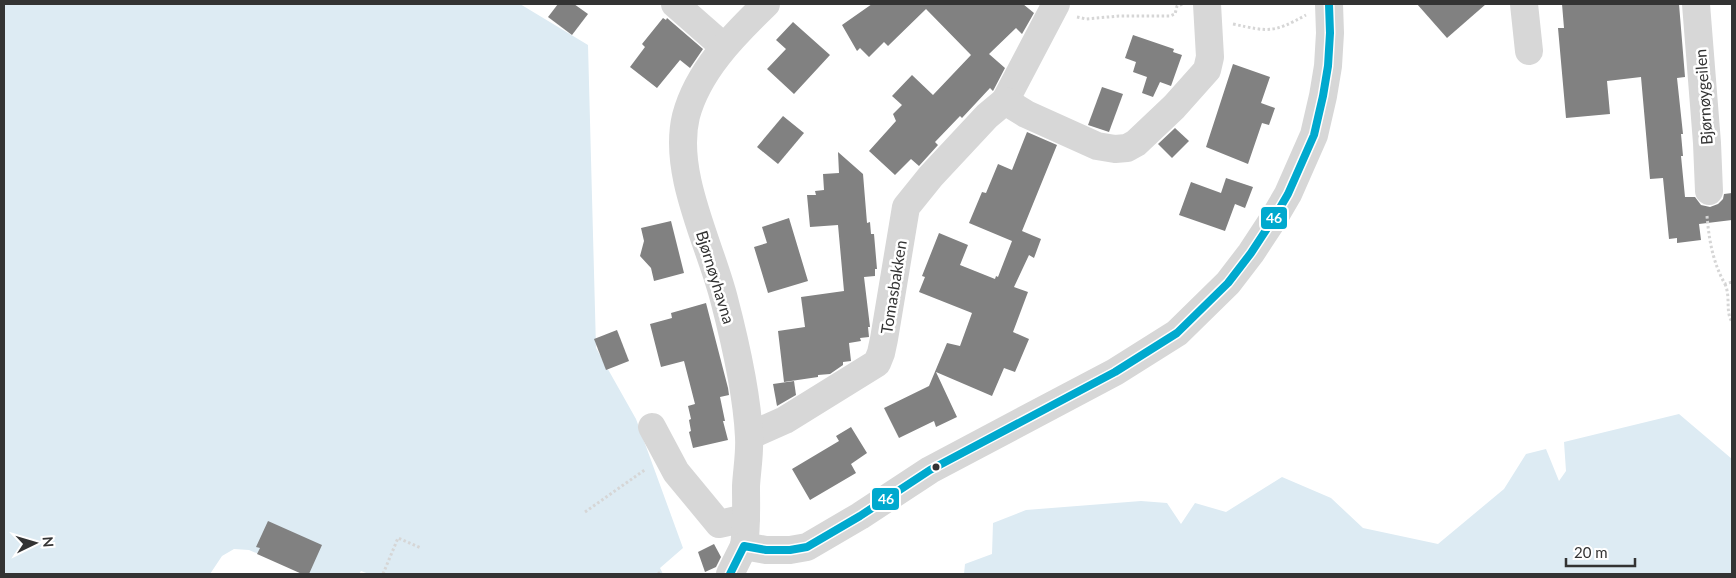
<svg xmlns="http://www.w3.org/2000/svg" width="1736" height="578" viewBox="0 0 1736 578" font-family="Lato,sans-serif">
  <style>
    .water { fill: #ddebf3 }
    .building { fill: #818181 }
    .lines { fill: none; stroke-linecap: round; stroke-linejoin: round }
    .path { stroke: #d6d6d6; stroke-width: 3; stroke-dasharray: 2.5 2.5; stroke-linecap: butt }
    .minor { stroke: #d7d7d7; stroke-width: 28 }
    .bus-1-casing { stroke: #fff; stroke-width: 11 }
    .bus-1 { stroke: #00a9ce; stroke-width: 8 }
    .bus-dot { fill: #333; stroke: #fff; stroke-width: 2 }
    .labels { text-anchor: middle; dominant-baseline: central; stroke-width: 5; stroke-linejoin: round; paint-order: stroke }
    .street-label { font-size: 16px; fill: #333; stroke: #fff }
    .line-badge { stroke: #fff; stroke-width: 2 }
    .badge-label { font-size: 14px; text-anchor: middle; font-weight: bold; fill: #fff }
  </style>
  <rect width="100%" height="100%" fill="#fff"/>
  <!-- water -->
  <g class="water">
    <path d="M 4,4 L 520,4 L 588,45 L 596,348 L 636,419 L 683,548 L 660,568 L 663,574 L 369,574 L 361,571 L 359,574 L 307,574 L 249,550 L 234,549 L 222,556 L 210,574 L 4,574 Z"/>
    <path d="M 1679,414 L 1732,459 L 1732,574 L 964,574 L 965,564 L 992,554 L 993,523 L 1026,510 L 1141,501 L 1167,503 L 1181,524 L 1195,503 L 1226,512 L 1282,477 L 1331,498 L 1363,528 L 1438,544 L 1504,489 L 1526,454 L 1546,449 L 1559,481 L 1566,471 L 1564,442 Z"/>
  </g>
  <!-- building -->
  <g class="building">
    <path d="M 558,4 L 574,4 L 588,14 L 572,35 L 548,17 Z"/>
    <path d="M 872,4 L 1023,4 L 1034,13 L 1022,34 L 1016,28 L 989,54 L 1005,68 L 993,91 L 990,88 L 962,118 L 960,116 L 935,142 L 938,145 L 919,166 L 911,159 L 895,175 L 869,151 L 896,121 L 893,114 L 902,105 L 892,96 L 912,75 L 933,95 L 971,55 L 926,9 L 888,46 L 884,42 L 869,57 L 860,48 L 857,51 L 842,25 Z"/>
    <path d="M 1417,4 L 1486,4 L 1447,38 Z"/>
    <path d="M 1562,4 L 1679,4 L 1685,77 L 1677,78 L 1683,134 L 1681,134 L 1683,156 L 1681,156 L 1685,197 L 1695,197 L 1701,205 L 1710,207 L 1718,204 L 1723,199 L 1724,194 L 1732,193 L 1732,220 L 1699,224 L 1701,240 L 1677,243 L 1677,238 L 1669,239 L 1663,178 L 1650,179 L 1641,77 L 1607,81 L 1610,114 L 1566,118 L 1558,28 L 1564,28 Z"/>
    <path d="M 663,18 L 666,20 L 667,18 L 703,49 L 690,68 L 680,60 L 657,88 L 630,67 L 645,47 L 642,44 Z"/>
    <path d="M 793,22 L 830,55 L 794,94 L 767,69 L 786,49 L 776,40 Z"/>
    <path d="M 1133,35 L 1174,49 L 1173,52 L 1182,55 L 1171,86 L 1160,82 L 1153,97 L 1142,93 L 1147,77 L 1133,72 L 1136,62 L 1125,58 Z"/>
    <path d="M 1233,64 L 1270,77 L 1261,103 L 1275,108 L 1269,125 L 1262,123 L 1248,164 L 1206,147 Z"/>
    <path d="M 1102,87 L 1123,94 L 1109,132 L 1088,125 Z"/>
    <path d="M 783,116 L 804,133 L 778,164 L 757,147 Z"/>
    <path d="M 1175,128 L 1189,141 L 1172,158 L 1158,144 Z"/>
    <path d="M 1027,132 L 1057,145 L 1022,231 L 1041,239 L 1034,258 L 1029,255 L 1014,287 L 1028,292 L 1013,332 L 1029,339 L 1015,372 L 1004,368 L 992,396 L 936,372 L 957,417 L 936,427 L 934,421 L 899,438 L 884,408 L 929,386 L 947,343 L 960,346 L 972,313 L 919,292 L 925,277 L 922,276 L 939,233 L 968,245 L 960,265 L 995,279 L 996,276 L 998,277 L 1012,241 L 969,223 L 982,192 L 986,193 L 998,164 L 1012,170 Z"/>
    <path d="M 838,152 L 863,174 L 867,223 L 870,222 L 871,234 L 874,234 L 877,269 L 875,269 L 875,276 L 864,277 L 870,327 L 868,327 L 869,337 L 860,338 L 861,341 L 849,343 L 851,361 L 843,362 L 843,365 L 830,374 L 818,375 L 818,377 L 784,382 L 778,331 L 805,327 L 801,297 L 844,291 L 838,225 L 810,227 L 807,195 L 816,195 L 815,191 L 824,190 L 823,174 L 839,173 Z"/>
    <path d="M 1226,178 L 1253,187 L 1245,208 L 1235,204 L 1225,231 L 1179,215 L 1191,182 L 1221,193 Z"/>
    <path d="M 789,218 L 808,281 L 768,293 L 754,247 L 767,243 L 762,227 Z"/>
    <path d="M 671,221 L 684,273 L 654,281 L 651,268 L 640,256 L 644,241 L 641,228 Z"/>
    <path d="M 706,303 L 728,388 L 729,395 L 720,397 L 725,421 L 723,421 L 728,440 L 693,448 L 689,432 L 691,431 L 689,420 L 691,419 L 688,406 L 695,404 L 684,361 L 661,367 L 650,324 L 672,318 L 671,313 Z"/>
    <path d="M 617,330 L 629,361 L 606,370 L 594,339 Z"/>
    <path d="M 794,381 L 796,395 L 777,406 L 773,384 Z"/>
    <path d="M 851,427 L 867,453 L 851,464 L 856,473 L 810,500 L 792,469 L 839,441 L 836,436 Z"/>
    <path d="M 268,521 L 322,545 L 309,574 L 302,574 L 257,554 L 260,548 L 256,547 Z"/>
    <path d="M 714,544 L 721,557 L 716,567 L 705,572 L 698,552 Z"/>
  </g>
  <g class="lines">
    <!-- path -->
    <g class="path">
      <path d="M 1077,17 L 1086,19 L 1119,16 L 1170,16 L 1175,14 L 1177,6 L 1183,4"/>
      <path d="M 1233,24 C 1270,32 1273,33 1306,15"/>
      <path d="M 1707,216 C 1709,240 1713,263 1725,284 L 1732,282"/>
      <path d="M 1725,284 C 1731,298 1725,311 1732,322"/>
      <path d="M 585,512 L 646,469"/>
      <path d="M 383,574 L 398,538 L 421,548"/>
      <path d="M 658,574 L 662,571"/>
    </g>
    <!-- minor -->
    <g class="minor">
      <path d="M 675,4 L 724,47"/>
      <path d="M 1524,4 L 1529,51"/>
      <path d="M 1696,4 L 1707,143 L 1709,191"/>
      <path d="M 1005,101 L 1056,4"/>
      <path d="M 652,427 L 676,472 L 719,524 L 746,518"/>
      <path d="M 749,436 L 785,420 L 877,363 L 881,353 L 884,339 L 906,207 L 931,176 L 987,116 L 1005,101 L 1026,114 L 1097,146 L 1115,149 L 1127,148 L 1136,143 L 1174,107 L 1207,70 L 1210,57 L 1207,4"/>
      <path d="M 744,546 C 747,526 746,506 746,486 C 747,469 750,453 749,437 C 747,394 735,341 724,299 C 710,244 672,173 686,116 C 698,71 733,36 766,4"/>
      <path d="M 730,574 L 744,546 L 766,550 L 790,550 L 807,547 L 860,516 L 930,470 L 1115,372 L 1177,333 L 1228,283 L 1251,253 L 1274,218 L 1288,194 L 1314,135 L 1323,96 L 1328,66 L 1330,33 L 1329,4"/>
    </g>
    <!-- bus-1 casing -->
    <g class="bus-1-casing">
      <path id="bus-1" d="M 730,574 L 744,546 L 766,550 L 790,550 L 807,547 L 860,516 L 930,470 L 1115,372 L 1177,333 L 1228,283 L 1251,253 L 1274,218 L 1288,194 L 1314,135 L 1323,96 L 1328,66 L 1330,33 L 1329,4"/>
    </g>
    <!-- bus-1 -->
    <use href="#bus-1" class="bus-1"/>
  </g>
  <!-- markers -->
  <circle class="bus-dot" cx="936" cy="467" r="4.5"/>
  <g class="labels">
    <!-- street labels -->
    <g class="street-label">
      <text transform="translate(1703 97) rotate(-94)">Bjørnøygeilen</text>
      <text transform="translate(716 277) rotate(73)">Bjørnøyhavna</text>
      <text transform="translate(893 287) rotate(-81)">Tomasbakken</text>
    </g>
  </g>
  <g class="line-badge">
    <rect x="1260" y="206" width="28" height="24" rx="5" fill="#00a9ce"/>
    <rect x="871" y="487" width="29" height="24" rx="5" fill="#00a9ce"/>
  </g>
  <g class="badge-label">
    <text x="1274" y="223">46</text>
    <text x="886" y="504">46</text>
  </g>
  <!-- border -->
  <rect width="1736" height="578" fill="none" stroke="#333333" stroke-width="10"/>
  <!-- north arrow -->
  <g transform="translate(35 543) rotate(85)" stroke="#ffffff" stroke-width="4" paint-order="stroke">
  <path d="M0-4L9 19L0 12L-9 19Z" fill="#333333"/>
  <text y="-8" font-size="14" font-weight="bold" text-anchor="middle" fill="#333333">N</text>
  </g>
  <!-- scale -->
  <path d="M1566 558v8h69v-8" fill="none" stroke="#333333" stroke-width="2.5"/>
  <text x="1574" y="558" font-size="15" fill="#333333" stroke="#ffffff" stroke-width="4" paint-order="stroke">20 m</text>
</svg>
